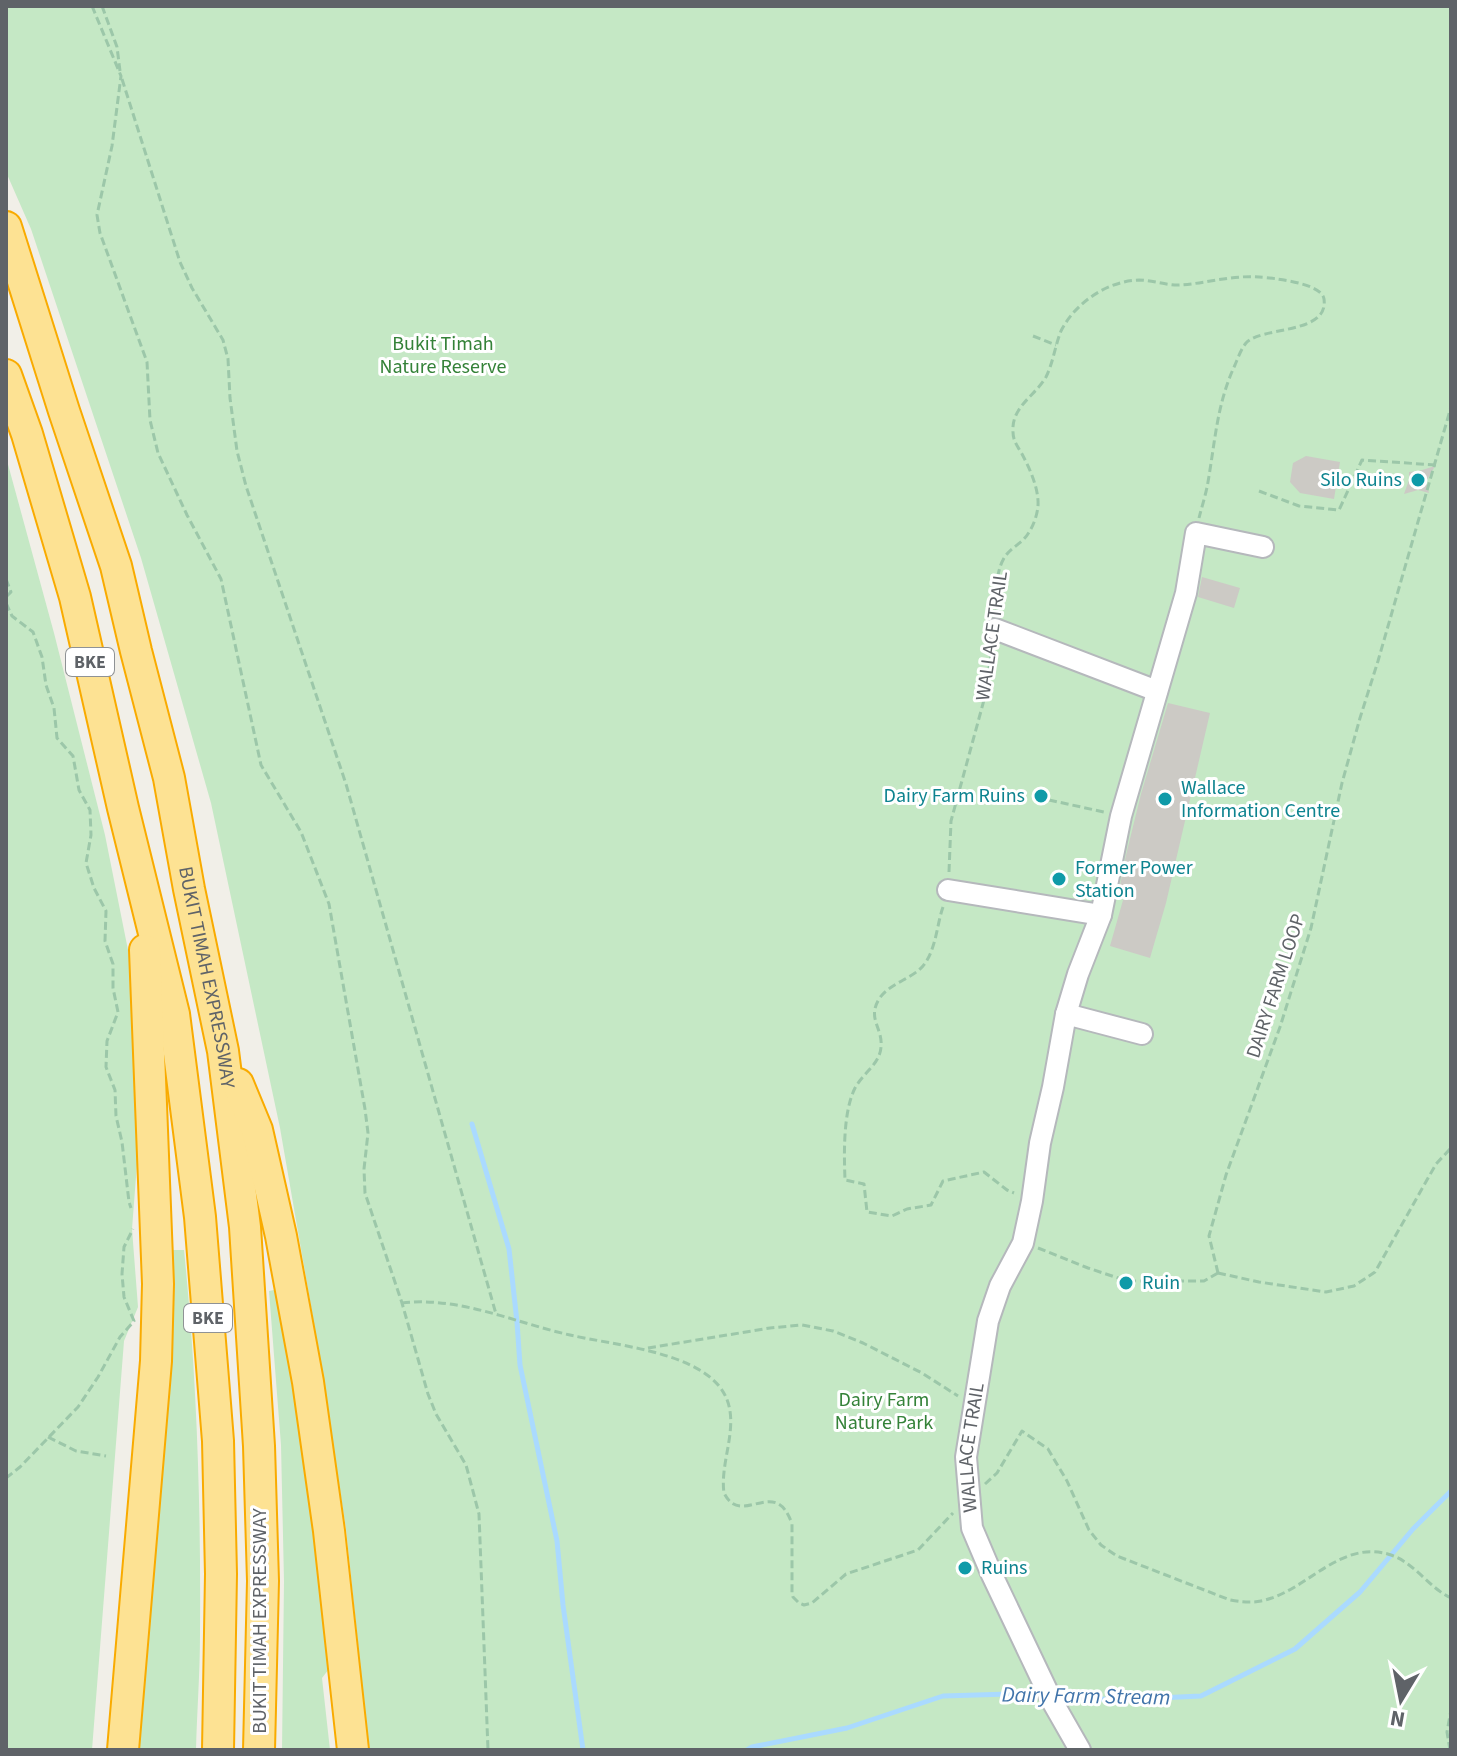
<svg xmlns="http://www.w3.org/2000/svg" width="1457" height="1756" viewBox="0 0 1457 1756" font-family="'Source Sans 3',sans-serif">
  <style>
    .green { fill: #c5e8c5 }
    .lines { fill: none; stroke-linecap: round; stroke-linejoin: round }
    .stream { stroke: #aadaff; stroke-width: 5 }
    .building { fill: #cccac5 }
    .minor-casing { stroke: #b5b8bc; stroke-width: 24 }
    .highway-casing { stroke: #f9ab00; stroke-width: 34 }
    .path { stroke: #9cc7a9; stroke-width: 3; stroke-dasharray: 8 4; stroke-linecap: butt }
    .minor { stroke: #fff; stroke-width: 20 }
    .highway { stroke: #fde293; stroke-width: 30 }
    .culture-dot { fill: #0f9aa8; stroke: #fff; stroke-width: 3 }
    .labels { text-anchor: middle; dominant-baseline: central; stroke-width: 6; stroke-linejoin: round; paint-order: stroke }
    .shield { fill: #fff; stroke: #8f9295; stroke-width: 2 }
    .shield-label { font-size: 18px; font-weight: bold; fill: #5f6368 }
    .park-label { font-size: 20px; fill: #348238; stroke: #fff }
    .culture-label { font-size: 20px; fill: #0d838f; stroke: #fff; text-anchor: start }
    .street-label { font-size: 20px; fill: #5f6368; stroke: #fff }
    .water-label { font-size: 22px; font-style: italic; fill: #4174aa; stroke: #fff }
  </style>
  <rect width="100%" height="100%" fill="#f1efe8"/>
  <!-- green -->
  <g class="green">
    <path d="M 6,6 L 1451,6 L 1451,1750 L 369,1750 L 346,1529 L 313,1318 L 280,1128 L 211,803 L 141,558 L 31,229 L 6,172 Z"/>
    <path d="M 6,457 L 54,633 L 105,835 L 135,985 L 144,1073 L 132,1229 L 138,1307 L 124,1341 L 92,1750 L 6,1750 Z"/>
    <path d="M 172,1250 L 184,1250 C 197,1378 201,1506 200,1634 C 200,1673 197,1711 196,1750 L 137,1750 L 172,1285 Z"/>
    <path d="M 279,1289 L 302,1422 L 332,1665 L 322,1678 L 330,1750 L 282,1750 L 284,1581 L 281,1445 L 269,1291 Z"/>
  </g>
  <g class="lines">
    <!-- stream -->
    <g class="stream">
      <path d="M 472,1124 L 509,1249 L 517,1322 L 520,1365 L 557,1541 L 563,1605 L 583,1750"/>
      <path d="M 1054,1695 L 1114,1700 L 1201,1696 L 1295,1649 L 1360,1592 L 1413,1529 L 1451,1491"/>
      <path d="M 747,1750 L 752,1747 L 847,1728 L 943,1696 L 1040,1693"/>
    </g>
  </g>
  <!-- building -->
  <g class="building">
    <path d="M 1306,456 L 1340,462 L 1334,499 L 1300,493 L 1290,482 L 1293,463 Z"/>
    <path d="M 1435,466 L 1426,482 L 1429,493 L 1418,490 L 1404,494 L 1409,480 L 1409,472 L 1419,471 Z"/>
    <path d="M 1202,577 L 1240,588 L 1234,608 L 1198,597 Z"/>
    <path d="M 1168,703 L 1210,713 L 1166,903 L 1150,958 L 1110,946 L 1127,886 L 1120,885 L 1126,855 L 1141,794 Z"/>
  </g>
  <g class="lines">
    <!-- minor casing -->
    <g class="minor-casing">
      <g id="minor">
        <path d="M 995,629 L 1157,691"/>
        <path d="M 948,890 L 1101,915"/>
        <path d="M 1066,1014 L 1142,1034"/>
        <path id="s1" d="M 1080,1750 L 1052,1701 L 992,1575 L 972,1528 L 966,1457 L 988,1321 L 1000,1286 L 1023,1243 L 1032,1201 L 1040,1143 L 1053,1087 L 1066,1014 L 1078,974 L 1101,915 L 1121,816 L 1186,593 L 1196,533 L 1263,547"/>
      </g>
    </g>
    <!-- highway casing -->
    <g class="highway-casing">
      <g id="highway">
        <path id="s2" d="M 6,227 L 64,411 L 116,566 L 136,651 L 169,778 L 189,889 L 223,1051 L 245,1227 L 259,1446 L 263,1581 L 259,1750"/>
        <path d="M 6,375 L 27,434 L 75,597 L 123,808 L 174,1014 L 200,1217 L 218,1441 L 221,1574 L 218,1750"/>
        <path d="M 238,1084 L 257,1130 L 281,1236 L 308,1382 L 329,1531 L 353,1750"/>
        <path d="M 123,1750 L 156,1361 L 158,1284 L 145,950"/>
      </g>
    </g>
    <!-- path -->
    <g class="path">
      <path d="M 92,6 L 121,76 L 112,146 L 97,215 L 100,233 L 147,362 L 150,420 L 158,453 L 187,515 L 221,579 L 261,765 L 301,832 L 329,904 L 365,1109 L 368,1133 L 364,1169 L 365,1193 L 402,1303 L 428,1394 L 436,1414 L 466,1465 L 479,1514 L 488,1750"/>
      <path d="M 102,6 L 117,47 L 120,71"/>
      <path d="M 122,79 L 180,262 L 192,288 L 223,340 L 228,359 L 230,398 L 237,451 L 246,486 L 346,784 L 496,1314"/>
      <path d="M 1033,336 L 1056,345"/>
      <path d="M 1259,491 L 1299,506 L 1339,510 L 1362,460 L 1436,465"/>
      <path d="M 6,579 L 11,592 L 6,597"/>
      <path d="M 6,603 L 12,616 L 33,632 L 42,657 L 46,685 L 54,708 L 57,738 L 73,756 L 79,790 L 90,810 L 91,835 L 86,863 L 94,888 L 106,911 L 105,941 L 113,964 L 113,988 L 118,1012 L 107,1041 L 106,1067 L 115,1090 L 116,1116 L 122,1142 L 129,1202 L 131,1208"/>
      <path d="M 996,613 C 997,596 995,575 1003,560 C 1008,550 1017,546 1024,539 C 1032,530 1037,517 1038,506 C 1039,489 1030,469 1022,454 C 1018,447 1013,441 1013,432 C 1011,407 1035,396 1046,377 C 1053,363 1055,346 1061,331 C 1075,303 1107,281 1139,280 C 1153,280 1167,286 1181,285 C 1207,283 1232,275 1259,277 C 1273,278 1322,283 1324,299 C 1329,335 1261,326 1246,343 C 1241,349 1238,358 1235,365 C 1217,403 1215,442 1208,482 C 1206,494 1202,506 1199,518"/>
      <path d="M 1049,800 L 1104,812"/>
      <path d="M 949,872 L 951,821 L 984,700 L 992,649"/>
      <path d="M 943,907 C 936,927 936,955 919,970 C 907,980 888,985 879,999 C 867,1019 883,1028 881,1047 C 880,1064 863,1073 855,1088 C 843,1112 844,1154 845,1180 L 864,1184 L 867,1212 L 892,1216 L 907,1209 L 931,1205 L 943,1181 L 984,1172 L 1007,1190 L 1014,1193"/>
      <path d="M 1038,1248 L 1088,1268 L 1127,1281 L 1204,1281 L 1218,1273"/>
      <path d="M 1218,1273 L 1209,1236 L 1226,1175 L 1280,1027 L 1311,928 L 1342,783 L 1360,718 L 1378,661 L 1451,407"/>
      <path d="M 1218,1273 L 1259,1282 L 1326,1292 L 1354,1286 L 1375,1272 L 1436,1164 L 1451,1148"/>
      <path d="M 402,1303 C 459,1296 516,1323 570,1335 C 613,1345 690,1351 719,1386 C 745,1418 719,1458 724,1493 C 742,1529 775,1474 792,1524 L 792,1593 L 793,1597 L 799,1603 L 804,1605 L 812,1603 L 846,1574 L 918,1550 L 953,1513"/>
      <path d="M 648,1348 L 770,1328 L 802,1325 L 833,1331 L 863,1343 L 922,1373 L 958,1396"/>
      <path d="M 48,1437 L 76,1451 L 106,1456"/>
      <path d="M 6,1478 L 20,1467 L 78,1407 L 98,1377 L 120,1337 L 134,1321 L 124,1297 L 122,1274 L 124,1247 L 133,1229"/>
      <path d="M 985,1484 L 997,1473 L 1022,1431 L 1048,1449 L 1067,1481 L 1089,1530 L 1101,1545 L 1117,1556 L 1230,1600 C 1241,1602 1251,1603 1261,1601 C 1307,1592 1340,1538 1391,1555 C 1415,1563 1429,1588 1451,1598"/>
      <path d="M 1450,1750 L 1447,1732 L 1451,1710"/>
    </g>
    <!-- minor -->
    <use href="#minor" class="minor"/>
    <!-- highway -->
    <use href="#highway" class="highway"/>
  </g>
  <!-- markers -->
  <g class="culture-dot">
    <circle cx="1418" cy="480" r="8"/>
    <circle cx="1041" cy="796" r="8"/>
    <circle cx="1165" cy="799" r="8"/>
    <circle cx="1059" cy="879" r="8"/>
    <circle cx="1126" cy="1283" r="8"/>
    <circle cx="965" cy="1568" r="8"/>
  </g>
  <g class="labels">
    <!-- shield labels -->
    <g class="shield">
      <rect x="66" y="648" width="48" height="28" rx="6"/>
      <rect x="184" y="1304" width="48" height="28" rx="6"/>
    </g>
    <g class="shield-label">
      <text x="90" y="662">BKE</text>
      <text x="208" y="1318">BKE</text>
    </g>
    <!-- park labels -->
    <g class="park-label">
      <text x="443" y="344">Bukit Timah<tspan x="443" dy="23">Nature Reserve</tspan></text>
      <text x="884" y="1400">Dairy Farm<tspan x="884" dy="23">Nature Park</tspan></text>
    </g>
    <!-- culture labels -->
    <g class="culture-label">
      <text x="1402" y="480" text-anchor="end">Silo Ruins</text>
      <text x="1181" y="788">Wallace<tspan x="1181" dy="23">Information Centre</tspan></text>
      <text x="1025" y="796" text-anchor="end">Dairy Farm Ruins</text>
      <text x="1075" y="868">Former Power<tspan x="1075" dy="23">Station</tspan></text>
      <text x="1142" y="1283">Ruin</text>
      <text x="981" y="1568">Ruins</text>
    </g>
    <!-- street labels -->
    <g class="street-label">
      <text transform="translate(992 636) rotate(-82)">WALLACE TRAIL</text>
      <text stroke="none"><textPath href="#s2" startOffset="778">BUKIT TIMAH EXPRESSWAY</textPath></text>
      <text transform="translate(1276 986) rotate(-72)">DAIRY FARM LOOP</text>
      <text stroke="none"><textPath href="#s1" startOffset="328">WALLACE TRAIL</textPath></text>
      <text transform="translate(260 1621) rotate(-90)">BUKIT TIMAH EXPRESSWAY</text>
    </g>
    <!-- water labels -->
    <g class="water-label">
      <text transform="translate(1086 1696) rotate(1)">Dairy Farm Stream</text>
    </g>
  </g>
  <!-- border -->
  <rect width="1457" height="1756" fill="none" stroke="#5f6368" stroke-width="16"/>
  <!-- north arrow -->
  <g transform="translate(1401 1700) rotate(190)" stroke="#ffffff" stroke-width="6" paint-order="stroke">
  <path d="M0-6L14 30L0 20L-14 30Z" fill="#5f6368"/>
  <text y="-12" font-size="22" font-weight="bold" text-anchor="middle" fill="#5f6368">N</text>
  </g>
</svg>
